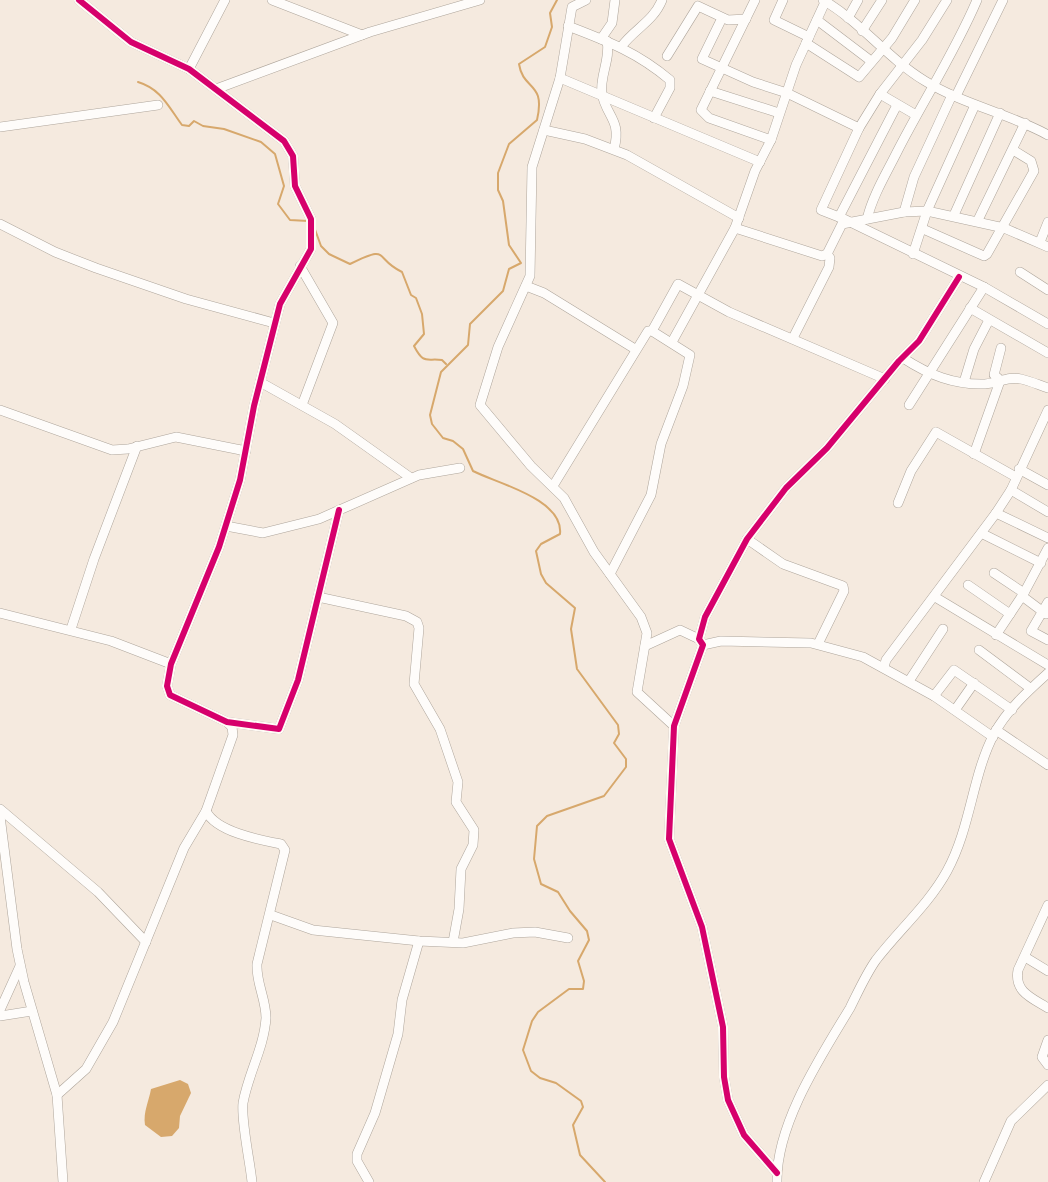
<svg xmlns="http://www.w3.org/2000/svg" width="1048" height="1182" viewBox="0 0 1048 1182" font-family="'Open Sans',sans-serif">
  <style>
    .water { fill: #d7a86c }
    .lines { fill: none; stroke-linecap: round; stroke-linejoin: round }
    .stream { stroke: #d7a86c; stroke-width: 2 }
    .minor-casing { stroke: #aea59b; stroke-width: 10 }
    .minor { stroke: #fefcfa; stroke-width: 9 }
    .cycleway-casing { stroke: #fffbf6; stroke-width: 10 }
    .cycleway { stroke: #d6006c; stroke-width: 6 }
  </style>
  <rect width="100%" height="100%" fill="#f5eadf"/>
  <!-- water -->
  <path class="water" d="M 180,1080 L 188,1084 L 191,1093 L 180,1116 L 179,1128 L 172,1136 L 161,1137 L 145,1125 C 143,1112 149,1101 151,1089 Z"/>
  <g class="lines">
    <!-- stream -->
    <g class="stream">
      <path d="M 557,0 L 550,13 L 552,27 L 545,47 L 519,64 C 523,91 546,81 537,120 L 509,144 L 498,173 L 498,190 L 503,201 L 509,245 L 521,263 L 509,269 L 503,291 L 470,324 L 468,345 L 441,372 L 430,415 L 432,424 L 443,438 L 453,441 L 463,449 L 473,471 C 496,483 564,499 560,534 L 541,544 L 536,551 L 541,574 L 546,583 L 575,608 L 571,629 L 577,669 L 618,725 L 619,734 L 614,743 L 626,759 L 626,767 L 604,796 L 547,816 L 537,826 L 534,859 L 541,884 L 558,892 L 570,911 L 587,931 L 589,940 L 578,961 L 584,981 L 583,989 L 569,989 L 538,1012 L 532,1021 L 523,1050 L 531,1071 L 540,1078 L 556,1083 L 581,1101 L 583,1107 L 573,1125 L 580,1155 L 605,1182"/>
      <path d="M 138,82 C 161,89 168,106 182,125 L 189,126 L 194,121 L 203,126 L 224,129 L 261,142 L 275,154 L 284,186 L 278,204 L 290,220 L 308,221"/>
      <path d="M 313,224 L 321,246 L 329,254 L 350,264 C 391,244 373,258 402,272 L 411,295 L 416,298 L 422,314 L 424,334 L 414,346 C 424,365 426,358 442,360 L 446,364"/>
    </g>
    <!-- minor casing -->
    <g class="minor-casing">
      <g id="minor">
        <path d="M 79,0 L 131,42 L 189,69 L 284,141 L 293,156 L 295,186 L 311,219 L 311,249 L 280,304 L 254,406 L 240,480 L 219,547 L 171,664 L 167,686 L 170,695 L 227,722 L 279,729 L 298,680 L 339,510"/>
        <path d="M 272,0 L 362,35"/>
        <path d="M 586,0 L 572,7 L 560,78 L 532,167 L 530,276 L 498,347 L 480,405 L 531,466 L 564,498 L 594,552 L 641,617 L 647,633 L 637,692 L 674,726"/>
        <path d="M 755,0 L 701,110 L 709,118 L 771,140"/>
        <path d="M 783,0 L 774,20 L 809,37"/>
        <path d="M 823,0 C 861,22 887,58 925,81 C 964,105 1008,113 1048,135"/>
        <path d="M 947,0 L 922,40 L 880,94 L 859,128 L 821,210 L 844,219 L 984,287 L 1048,324"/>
        <path d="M 722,18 L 702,59 L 753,82 L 787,93 L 859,128"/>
        <path d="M 848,18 L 858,0"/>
        <path d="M 817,20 L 871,61"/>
        <path d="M 568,26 C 607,41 637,52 670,80 L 670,88 L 654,118"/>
        <path d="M 862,31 L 882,0"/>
        <path d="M 601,39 L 612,23 L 615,0"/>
        <path d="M 607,41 C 611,59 599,77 602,94 C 606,116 622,120 614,149"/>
        <path d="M 806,43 L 859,77 L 892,38 L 915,0"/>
        <path d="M 621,47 C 634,29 653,22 662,0"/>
        <path d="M 667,56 L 698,6 L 728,20 L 746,19"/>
        <path d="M 189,69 L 225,0"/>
        <path d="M 560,78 L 760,162"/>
        <path d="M 216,89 L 370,32 L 480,0"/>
        <path d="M 710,91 L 779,113"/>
        <path d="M 880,94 L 916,115"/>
        <path d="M 956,96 L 1003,0"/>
        <path d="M 0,127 L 158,105"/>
        <path d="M 544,130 L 585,139 L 627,155 L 739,218"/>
        <path d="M 904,212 L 914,177 L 952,95"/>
        <path d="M 954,215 L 1000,113"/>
        <path d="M 839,217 L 897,105"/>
        <path d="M 867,219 C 873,195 886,174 897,152 C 923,101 955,52 977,0"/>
        <path d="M 978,220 L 1025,123"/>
        <path d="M 0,224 L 55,252 L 96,268 L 186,299 L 274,323"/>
        <path d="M 735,228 L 822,256 L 827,254"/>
        <path d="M 923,229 L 984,256 L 987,254 L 1034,171 L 1031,161 L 1013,150"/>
        <path d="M 1040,242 L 1048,222"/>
        <path d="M 913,254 L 927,211 L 975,105"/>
        <path d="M 300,266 L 333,323 L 302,405"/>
        <path d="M 1020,272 L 1048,290"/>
        <path d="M 526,286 L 544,293 L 635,349"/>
        <path d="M 970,308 L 1048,353"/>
        <path d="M 652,331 L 678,284 L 729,312 L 885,379"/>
        <path d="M 793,338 L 829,267 L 830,258 L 827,254 L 842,224 L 904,212 L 927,211 L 1004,228 L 1048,247"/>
        <path d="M 672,342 L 735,228 L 755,171 L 771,140 L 796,65 L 826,0"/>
        <path d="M 903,358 C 929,375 954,385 985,384 C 999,383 1008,376 1021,379 C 1030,381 1039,385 1048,388"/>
        <path d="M 260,382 L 335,424 L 411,478"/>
        <path d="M 964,382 L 974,349 L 989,320"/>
        <path d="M 997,382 L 998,378 L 994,375 L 1001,348"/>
        <path d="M 909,405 L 984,287"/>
        <path d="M 0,410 L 112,450 L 128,449 L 176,437 L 246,451"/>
        <path d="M 974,454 L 1000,381"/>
        <path d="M 1019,469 L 1048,485"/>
        <path d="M 553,486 L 648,331 L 652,331 L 690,355 L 683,386 L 661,444 L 651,495 L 610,574"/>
        <path d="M 1011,490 L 1048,512"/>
        <path d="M 898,503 L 911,471 L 936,432 L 1016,477"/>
        <path d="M 996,513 L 1048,538"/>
        <path d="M 226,526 L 263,533 L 319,519 L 419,475 L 460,468"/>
        <path d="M 983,534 L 1041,563"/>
        <path d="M 747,539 L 783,564 L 843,586 L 844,591 L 818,644"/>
        <path d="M 994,573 L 1024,593"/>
        <path d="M 968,585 L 1010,614"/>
        <path d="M 1022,596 L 1046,614"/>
        <path d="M 318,597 L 406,616 L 417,622 L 419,628 L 414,684 L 440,729 L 458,782 L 456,802 L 474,830 L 473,845 L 461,869 L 459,909 L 453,942"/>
        <path d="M 935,597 L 1048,665"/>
        <path d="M 1048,602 L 1031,631 L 1048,640"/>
        <path d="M 0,613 L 111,641 L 171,664"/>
        <path d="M 71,629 L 94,559 L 137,446"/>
        <path d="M 996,635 L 1024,593 L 1048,548"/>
        <path d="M 703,645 L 721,641 L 811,643 L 863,657 L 934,696 L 993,737"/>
        <path d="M 645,646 L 680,630 L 699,639"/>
        <path d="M 979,650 L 1030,688"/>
        <path d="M 884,667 L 886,660 L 996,513 L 1011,490 L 1048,410"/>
        <path d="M 909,681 L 943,629"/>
        <path d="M 934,696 L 954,670 L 1012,710"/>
        <path d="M 955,710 L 974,683"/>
        <path d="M 996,730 L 1048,765"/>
        <path d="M 0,809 L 98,892 L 146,942"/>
        <path d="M 206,811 C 216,832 260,840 281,844 L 285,850 L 257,964 C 256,983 266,999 266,1018 C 264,1048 248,1074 243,1103 C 241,1122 250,1161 252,1182"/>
        <path d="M 0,816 L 17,949 L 24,982 L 57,1095 L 63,1182"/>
        <path d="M 1048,905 L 1018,970 C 1014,992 1032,998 1048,1008"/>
        <path d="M 271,915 L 313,930 L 419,941 L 463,943 L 513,933 L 535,932 L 568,938"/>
        <path d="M 1025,957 L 1048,971"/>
        <path d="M 0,1010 L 20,966"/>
        <path d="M 0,1016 L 32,1011"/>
        <path d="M 1048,1040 L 1042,1057 L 1048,1065"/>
        <path d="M 57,1095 L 86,1069 L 113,1022 L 184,848 L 206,811 L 233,735 L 232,727 L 227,722"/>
        <path d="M 777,1173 L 744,1135 L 728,1100 L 724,1077 L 723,1027 L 702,927 L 669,839 L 674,726 L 703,645 L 699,639 L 705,617 L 747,539 L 786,488 L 827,448 L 899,361 L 919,341 L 959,277"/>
        <path d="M 369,1182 L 357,1161 L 357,1154 L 375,1113 L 398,1034 L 402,1000 L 419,941"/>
        <path d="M 777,1182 C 776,1124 821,1056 850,1008 C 858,992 866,974 876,960 C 899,930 929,904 947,871 C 971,827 972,776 994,734 C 1007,710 1028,691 1048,673"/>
        <path d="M 984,1182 L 1011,1121 L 1048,1085"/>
      </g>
    </g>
    <!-- minor -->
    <use href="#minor" class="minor"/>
    <!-- cycleway casing -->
    <g class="cycleway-casing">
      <g id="cycleway">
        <path d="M 79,0 L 131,42 L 189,69 L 284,141 L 293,156 L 295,186 L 311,219 L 311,249 L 280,304 L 254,406 L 240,480 L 219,547 L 171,664 L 167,686 L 170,695 L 227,722 L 279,729 L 298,680 L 339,510"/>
        <path d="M 777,1173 L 744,1135 L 728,1100 L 724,1077 L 723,1027 L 702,927 L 669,839 L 674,726 L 703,645 L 699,639 L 705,617 L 747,539 L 786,488 L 827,448 L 899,361 L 919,341 L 959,277"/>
      </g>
    </g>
    <!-- cycleway -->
    <use href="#cycleway" class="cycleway"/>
  </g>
</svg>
